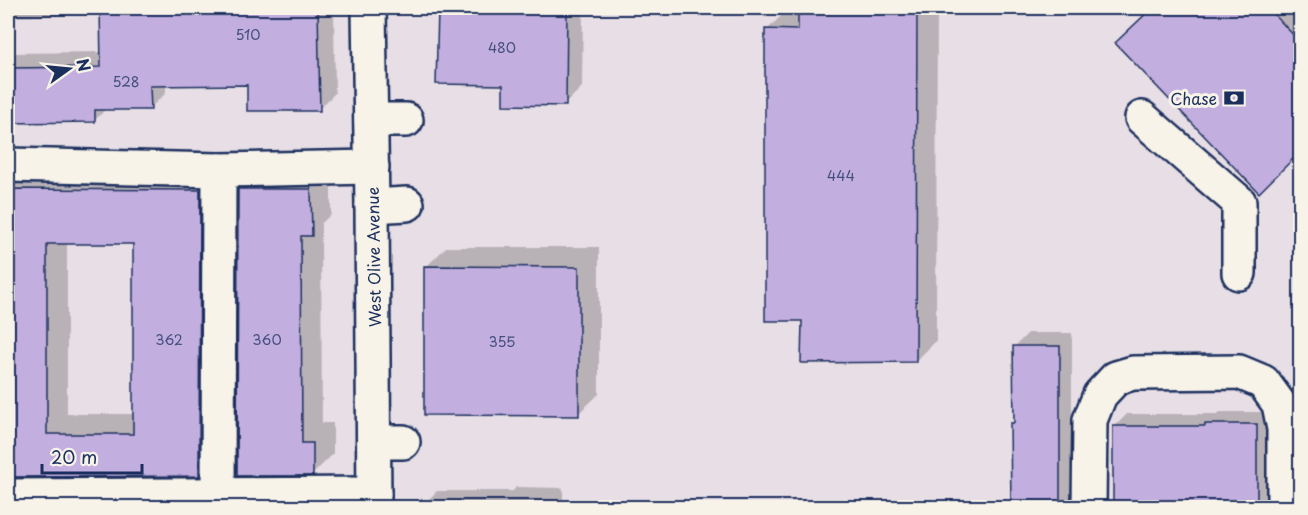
<svg xmlns="http://www.w3.org/2000/svg" width="1308" height="515" viewBox="0 0 1308 515" font-family="'Playpen Sans',sans-serif">
  <style>
    .shadow { fill: #0003; fill-rule: evenodd }
    .building { fill: #c2afdf; stroke: #1b2f5e; stroke-width: 1.5; fill-rule: evenodd }
    .lines { fill: none; stroke-linecap: round; stroke-linejoin: round }
    .minor-casing { stroke: #1b2f5e; stroke-width: 38 }
    .minor { stroke: #f7f3e8; stroke-width: 33 }
    .labels { text-anchor: middle; dominant-baseline: central; stroke-width: 6; stroke-linejoin: round; paint-order: stroke }
    .number-label { font-size: 14px; fill: #454f7e }
    .poi-label { font-size: 16px; fill: #1b2f5e; stroke: #f7f3e8; text-anchor: end }
    .street-label { font-size: 16px; fill: #1b2f5e; stroke: #f7f3e8 }
  </style>
  <rect width="100%" height="100%" fill="#e7dfe5"/>
  <filter id="ink" filterUnits="userSpaceOnUse"><feTurbulence type="fractalNoise" baseFrequency=".0167" numOctaves="2"/><feDisplacementMap in="SourceGraphic" scale="12" xChannelSelector="R" yChannelSelector="G"/><feConvolveMatrix kernelMatrix="1 2 1 2 8 2 1 2 1" color-interpolation-filters="sRGB"/></filter>
  <g filter="url(#ink)">
    <!-- shadow -->
    <g class="shadow">
      <path d="M 8,8 L 334,8 L 335,93 L 319,109 L 248,83 L 166,84 L 166,93 L 150,108 L 106,109 L 94,121 L 8,122 L 8,53 L 102,52 L 102,14 L 8,17 Z"/>
      <path d="M 442,8 L 583,8 L 582,87 L 565,104 L 504,84 L 439,10 Z"/>
      <path d="M 800,8 L 937,8 L 936,341 L 916,361 L 803,319 L 767,30 L 787,10 L 800,10 Z"/>
      <path d="M 1153,8 L 1300,8 L 1300,150 L 1259,190 L 1117,43 Z"/>
      <path d="M 259,169 L 331,169 L 331,214 L 321,224 L 322,423 L 333,423 L 333,454 L 313,474 L 238,474 L 239,190 Z"/>
      <path d="M 8,170 L 220,170 L 219,454 L 199,475 L 8,476 ZM 135,242 L 135,414 L 67,414 L 67,243 Z"/>
      <path d="M 446,247 L 599,247 L 599,394 L 578,414 L 426,267 Z"/>
      <path d="M 1028,333 L 1072,333 L 1072,508 L 1010,508 L 1010,501 L 1012,499 L 1012,423 L 1015,420 L 1015,346 Z"/>
      <path d="M 1220,412 L 1269,412 L 1283,508 L 1207,508 L 1207,499 L 1200,508 L 1112,508 L 1112,501 L 1115,498 L 1114,427 L 1127,414 L 1218,414 Z"/>
      <path d="M 516,487 L 563,488 L 563,508 L 424,508 L 424,504 L 437,491 L 513,491 Z"/>
    </g>
    <!-- building -->
    <g class="building">
      <path d="M 100,8 L 318,8 L 320,111 L 247,111 L 247,85 L 150,86 L 151,110 L 95,110 L 95,122 L 8,123 L 8,68 L 101,67 Z"/>
      <path d="M 504,8 L 567,8 L 566,106 L 503,105 L 503,85 L 436,84 L 438,10 L 504,11 Z"/>
      <path d="M 798,8 L 917,8 L 916,362 L 801,363 L 802,321 L 765,321 L 765,29 L 798,30 Z"/>
      <path d="M 1152,8 L 1268,8 L 1300,42 L 1300,152 L 1259,193 L 1115,43 Z"/>
      <path d="M 8,189 L 200,190 L 199,476 L 8,477 ZM 47,244 L 133,244 L 133,434 L 47,434 Z"/>
      <path d="M 238,189 L 311,189 L 312,236 L 301,236 L 302,443 L 313,443 L 313,476 L 237,476 Z"/>
      <path d="M 424,266 L 579,267 L 579,416 L 424,415 Z"/>
      <path d="M 1013,346 L 1060,346 L 1060,507 L 1011,507 L 1010,423 L 1014,423 Z"/>
      <path d="M 1205,424 L 1257,424 L 1257,507 L 1113,507 L 1113,426 L 1205,426 Z"/>
    </g>
    <g class="lines">
      <!-- minor casing -->
      <g class="minor-casing">
        <g id="minor">
          <path d="M 369,8 L 372,206 L 374,508"/>
          <path d="M 1142,118 L 1239,202 L 1239,273"/>
          <path d="M 371,120 L 406,120"/>
          <path d="M 8,165 L 219,170 L 372,167"/>
          <path d="M 372,206 L 407,204"/>
          <path d="M 374,442 L 403,442"/>
          <path d="M 218,495 L 219,170"/>
          <path d="M 8,496 L 374,494"/>
          <path d="M 1089,508 L 1090,420 L 1100,395 L 1116,378 L 1133,373 L 1239,372 L 1263,382 L 1279,404 L 1284,429 L 1284,508"/>
        </g>
      </g>
      <!-- minor -->
      <use href="#minor" class="minor"/>
    </g>
  </g>
  <!-- icons -->
  <defs>
    <g id="bank-bare" transform="scale(1.62)"><path d="M-6-4H6V4H-6ZM0-2.3a2.3 2.3 0 1 0 0 4.6a2.3 2.3 0 1 0 0-4.6Z" fill="#1b2f5e" stroke="#f7f3e8" stroke-width="2.5" paint-order="stroke"/></g>
  </defs>
  <g fill-rule="evenodd">
    <use href="#bank-bare" x="1234" y="98"/>
  </g>
  <g class="labels">
    <!-- number labels -->
    <g class="number-label">
      <text x="248" y="34">510</text>
      <text x="502" y="47">480</text>
      <text x="126" y="81">528</text>
      <text x="841" y="175">444</text>
      <text x="169" y="339">362</text>
      <text x="267" y="339">360</text>
      <text x="502" y="341">355</text>
    </g>
    <!-- poi labels -->
    <g class="poi-label">
      <text x="1217" y="98">Chase</text>
    </g>
    <!-- street labels -->
    <g class="street-label">
      <text transform="translate(373 257) rotate(-91)">West Olive Avenue</text>
    </g>
  </g>
  <!-- margin -->
  <rect width="1308" height="515" fill="none" stroke="#f7f3e8" stroke-width="30"/>
  <rect x="15" y="15" width="1278" height="485" fill="none" stroke="#1b2f5e" stroke-width="2" filter="url(#ink)"/>
  <!-- north arrow -->
  <g transform="translate(69 69) rotate(75)" stroke="#f7f3e8" stroke-width="4.5" paint-order="stroke">
  <path d="M0-4.5L10 22L0 15L-10 22Z" fill="#1b2f5e"/>
  <text y="-9" font-size="16" font-weight="bold" text-anchor="middle" fill="#1b2f5e">N</text>
  </g>
  <!-- scale -->
  <path d="M42 464v9h100v-9" fill="none" stroke="#1b2f5e" stroke-width="3"/>
  <text x="51" y="464" font-size="18" fill="#1b2f5e" stroke="#f7f3e8" stroke-width="4.5" paint-order="stroke">20 m</text>
</svg>
